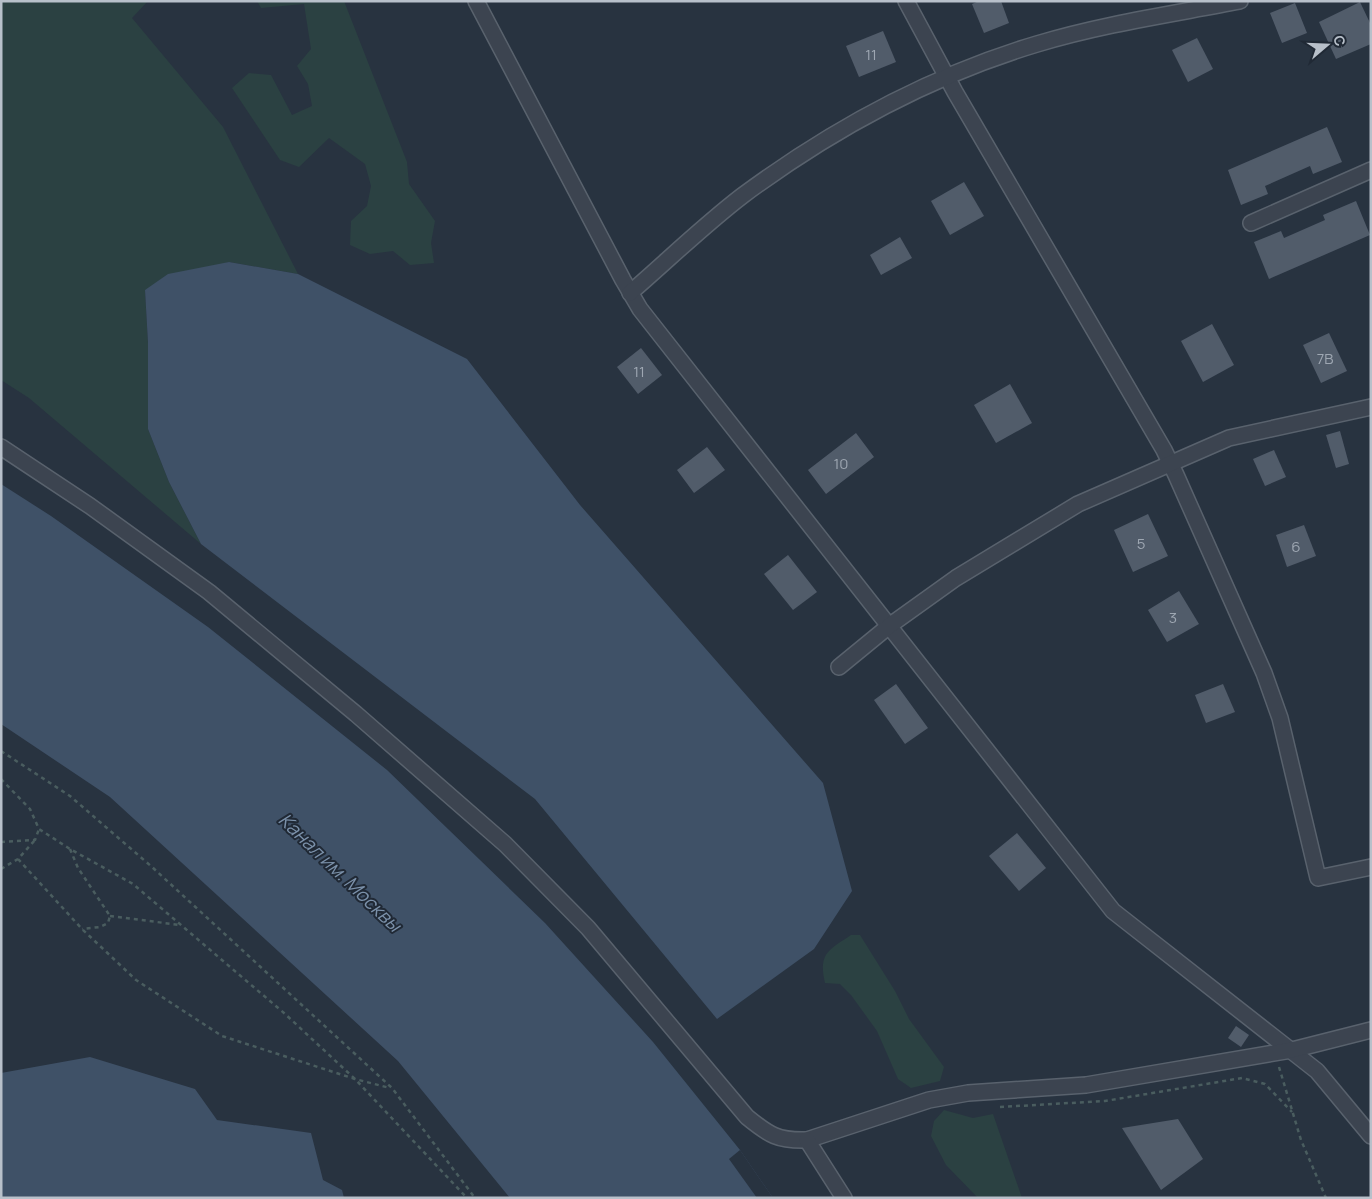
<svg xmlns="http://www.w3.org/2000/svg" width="1372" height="1199" viewBox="0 0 1372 1199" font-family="Manrope,sans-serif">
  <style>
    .green { fill: #2b4142 }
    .water { fill: #3f5167 }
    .pier { fill: #283340 }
    .building { fill: #515c6a }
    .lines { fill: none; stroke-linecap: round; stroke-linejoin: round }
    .minor-casing { stroke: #59626d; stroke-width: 18 }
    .path { stroke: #4a5d5f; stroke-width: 2.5; stroke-dasharray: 4 4; stroke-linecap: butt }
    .minor { stroke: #3c4450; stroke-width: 15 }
    .labels { text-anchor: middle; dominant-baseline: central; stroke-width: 4; stroke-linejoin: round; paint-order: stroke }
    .number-label { font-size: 15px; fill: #9ea7b2 }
    .water-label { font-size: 19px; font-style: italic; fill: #7b91aa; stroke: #202935 }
  </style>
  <rect width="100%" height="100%" fill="#283340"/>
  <!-- green -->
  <g class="green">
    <path d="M 1,1 L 148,1 L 132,18 L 223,127 L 298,274 L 229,262 L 145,290 L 148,343 L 148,429 L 169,482 L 201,544 L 29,398 L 1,380 Z"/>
    <path d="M 257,1 L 344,1 L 407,162 L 409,184 L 435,221 L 431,243 L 434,263 L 410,265 L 393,251 L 370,254 L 350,245 L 351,221 L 367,206 L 371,186 L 365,164 L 329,138 L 299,167 L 280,160 L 232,88 L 249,73 L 271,75 L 292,115 L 312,106 L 308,84 L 297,66 L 311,49 L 304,4 L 261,8 Z"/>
    <path d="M 851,935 L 860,935 L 895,991 L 909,1019 L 944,1067 L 940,1081 L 911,1088 L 898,1079 L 877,1031 L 851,995 L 840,984 L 825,983 C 818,953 829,950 851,935 Z"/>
    <path d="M 944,1110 L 973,1118 L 993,1114 L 1022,1198 L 978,1198 L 946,1165 L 931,1136 L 934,1121 Z"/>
  </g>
  <!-- water -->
  <g class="water">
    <path d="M 229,262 L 298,274 L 467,359 L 580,505 L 823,783 L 852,891 L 814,949 L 717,1019 L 535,799 L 201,544 L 169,482 L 148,429 L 148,343 L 145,290 L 168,274 Z"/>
    <path d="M 1,484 L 51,516 L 208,627 L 387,770 L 545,923 L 653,1042 L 740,1150 L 773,1198 L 510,1198 L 398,1061 L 110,797 L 1,724 Z"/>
    <path d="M 90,1057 L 195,1089 L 217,1120 L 311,1133 L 323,1180 L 342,1190 L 344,1198 L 1,1198 L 1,1073 Z"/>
  </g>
  <!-- pier -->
  <path class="pier" d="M 740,1150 L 773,1198 L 757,1198 L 729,1159 Z"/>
  <!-- building -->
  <g class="building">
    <path d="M 979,1 L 1001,1 L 1009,23 L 984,33 L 972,4 Z"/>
    <path d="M 1360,2 L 1371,25 L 1371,44 L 1336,59 L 1319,22 Z"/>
    <path d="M 1295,3 L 1307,33 L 1282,43 L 1270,13 Z"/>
    <path d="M 883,31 L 896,62 L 859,77 L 846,46 Z"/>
    <path d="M 1197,38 L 1213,69 L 1188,82 L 1172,50 Z"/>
    <path d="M 1327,127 L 1342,162 L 1313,174 L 1310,166 L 1265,186 L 1268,194 L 1241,205 L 1228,170 Z"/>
    <path d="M 964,182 L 984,216 L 950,235 L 931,201 Z"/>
    <path d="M 1356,201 L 1370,235 L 1269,279 L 1254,242 L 1281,231 L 1284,238 L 1325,220 L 1323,215 Z"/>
    <path d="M 900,237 L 912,258 L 881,275 L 870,255 Z"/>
    <path d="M 1212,324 L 1234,365 L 1203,382 L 1181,341 Z"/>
    <path d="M 1329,333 L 1347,371 L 1321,383 L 1303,345 Z"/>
    <path d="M 641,348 L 662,375 L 638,394 L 617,367 Z"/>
    <path d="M 1010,384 L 1032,423 L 996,443 L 974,405 Z"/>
    <path d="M 1340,431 L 1349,464 L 1336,468 L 1326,435 Z"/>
    <path d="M 856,433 L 874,457 L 826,494 L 808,470 Z"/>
    <path d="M 707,447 L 725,470 L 694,493 L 677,470 Z"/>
    <path d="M 1274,450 L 1286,477 L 1265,486 L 1253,459 Z"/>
    <path d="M 1148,514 L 1168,556 L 1133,572 L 1114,530 Z"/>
    <path d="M 1304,525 L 1316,556 L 1287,567 L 1276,535 Z"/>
    <path d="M 788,555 L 817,592 L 793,610 L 764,574 Z"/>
    <path d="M 1179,591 L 1199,624 L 1167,642 L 1148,610 Z"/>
    <path d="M 896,684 L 928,728 L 905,744 L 874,700 Z"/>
    <path d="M 1223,684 L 1235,712 L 1206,723 L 1195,695 Z"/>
    <path d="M 1017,833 L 1046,868 L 1019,891 L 989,856 Z"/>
    <path d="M 1236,1026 L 1249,1035 L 1241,1047 L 1228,1038 Z"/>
    <path d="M 1178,1119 L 1203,1159 L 1161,1190 L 1122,1128 Z"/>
  </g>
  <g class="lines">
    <!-- minor casing -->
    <g class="minor-casing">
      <g id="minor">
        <path d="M 476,1 L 623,280 L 640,309 L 1113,911 L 1317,1071 L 1371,1136"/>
        <path d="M 906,1 L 955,92 L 1164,450 L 1176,475 L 1264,673 L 1280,718 L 1318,878 L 1371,867"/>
        <path d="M 1251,223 L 1371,170"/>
        <path d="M 630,293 C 667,261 703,226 742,196 C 831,130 930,76 1037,44 C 1103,24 1173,14 1240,1"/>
        <path d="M 1,447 L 90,506 L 209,592 L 356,714 L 505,844 L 588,928 L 747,1117 C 769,1135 778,1141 807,1140 L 929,1100 L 968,1093 L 1086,1085 L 1292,1050 L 1371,1030"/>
        <path d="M 839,667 L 889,626 L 956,578 L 1078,504 L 1229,438 L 1371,407"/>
        <path d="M 807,1140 L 844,1198"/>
      </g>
    </g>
    <!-- path -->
    <g class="path">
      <path d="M 1,751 L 70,796 L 152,867 L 392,1088 L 475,1198"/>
      <path d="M 1,779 L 30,809 L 39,829 L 70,849 L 133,884 L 284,1013 L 355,1079 L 467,1198"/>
      <path d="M 1,842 L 35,840 L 39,829"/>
      <path d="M 70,849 L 78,868 L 110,916 L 108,923 L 100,927 L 82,929"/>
      <path d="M 18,859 L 82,929 L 136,980 L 222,1036 L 355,1079 L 390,1088"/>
      <path d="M 1,869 L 18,859 L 35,840"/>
      <path d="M 110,916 L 180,925"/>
      <path d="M 1279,1067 L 1301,1140 L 1326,1198"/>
      <path d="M 1000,1107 L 1105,1101 L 1242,1078 L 1265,1084 L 1292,1112"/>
    </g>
    <!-- minor -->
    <use href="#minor" class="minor"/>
  </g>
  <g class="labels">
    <!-- number labels -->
    <g class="number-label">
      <text x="871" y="54">11</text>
      <text x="1325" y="358">7В</text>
      <text x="639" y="371">11</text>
      <text x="841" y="463">10</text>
      <text x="1141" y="543">5</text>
      <text x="1296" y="546">6</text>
      <text x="1173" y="617">3</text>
    </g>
    <!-- water labels -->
    <g class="water-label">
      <text transform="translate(340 872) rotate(44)">Канал им. Москвы</text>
    </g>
  </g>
  <!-- border -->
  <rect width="1372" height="1199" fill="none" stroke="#b8c0ca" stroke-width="5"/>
  <!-- north arrow -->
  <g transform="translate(1327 45) rotate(71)" stroke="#202935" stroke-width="4" paint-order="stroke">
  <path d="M0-4L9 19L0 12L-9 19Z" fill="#b8c0ca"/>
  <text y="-8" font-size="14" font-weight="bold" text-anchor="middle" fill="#b8c0ca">С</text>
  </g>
</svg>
